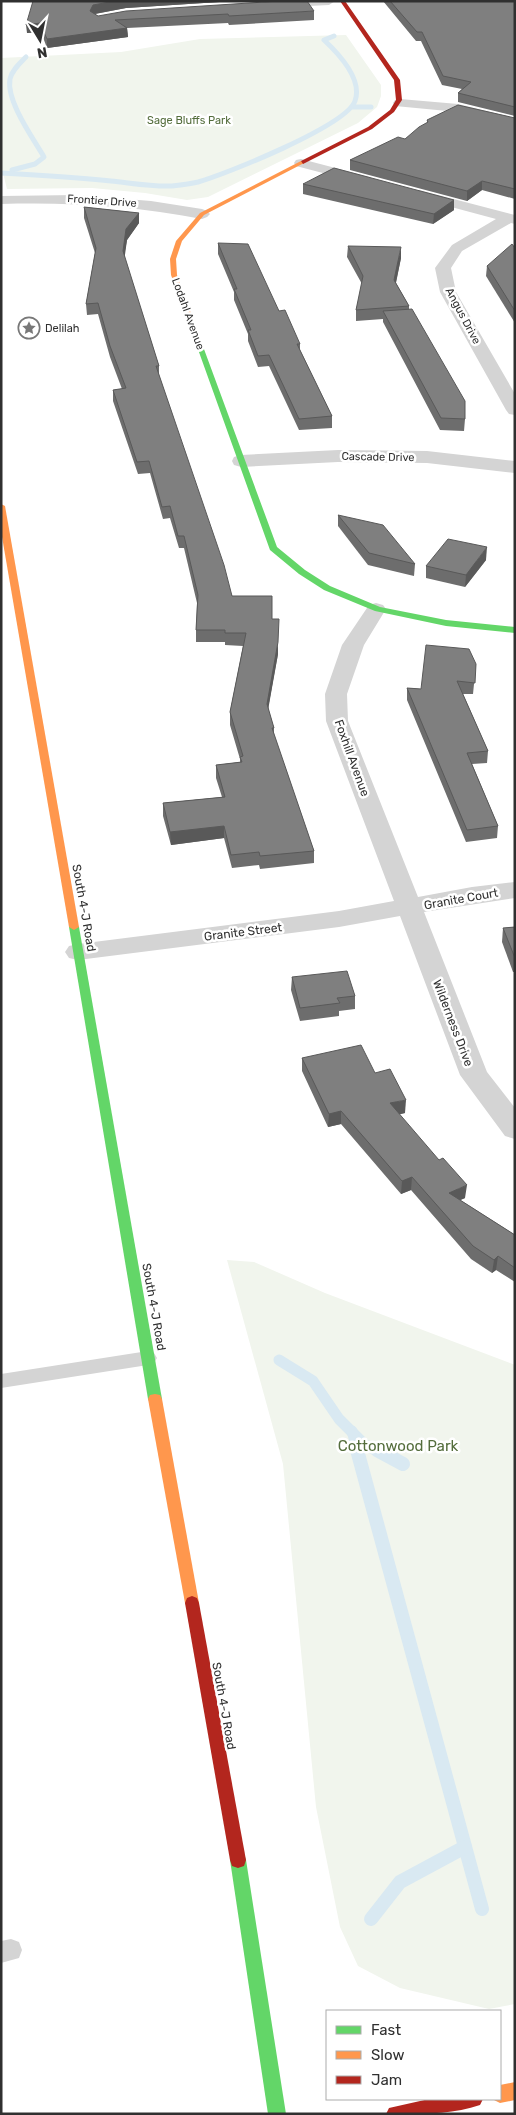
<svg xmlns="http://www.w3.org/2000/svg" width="516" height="2115" viewBox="0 0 516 2115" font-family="Rubik,sans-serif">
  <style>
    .green { fill: #f1f5ed }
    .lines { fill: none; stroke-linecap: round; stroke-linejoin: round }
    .stream-far2 { stroke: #d9e9f2; stroke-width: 5 }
    .stream-far1 { stroke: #d9e9f2; stroke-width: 11 }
    .stream { stroke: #d9e9f2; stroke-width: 14 }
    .lane { fill: #d4d4d4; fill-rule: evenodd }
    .street { fill: #d4d4d4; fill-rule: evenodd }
    .fast { fill: #63d668; fill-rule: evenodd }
    .slow { fill: #ff974d; fill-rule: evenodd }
    .jam { fill: #b3261e; fill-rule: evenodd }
    .wall { fill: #6d6d6d }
    .shaded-wall { fill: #595959 }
    .building { fill: #7f7f7f; stroke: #595959 }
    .labels { text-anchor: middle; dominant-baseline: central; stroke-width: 5; stroke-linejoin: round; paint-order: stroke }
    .far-park-label { font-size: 11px; fill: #546d3c; stroke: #fff }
    .far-street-label { font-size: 11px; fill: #303030; stroke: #fff }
    .far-poi-label { font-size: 11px; fill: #303030; stroke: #fff; text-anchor: start }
    .street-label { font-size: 12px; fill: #303030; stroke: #fff }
    .near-park-label { font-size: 15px; fill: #546d3c; stroke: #fff }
  </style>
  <rect width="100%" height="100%" fill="#fff"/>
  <!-- green -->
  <g class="green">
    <path d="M 346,35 L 381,85 L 381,96 L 377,107 L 358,123 L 208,197 L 187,200 L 145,193 L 92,188 L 7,189 L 1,165 L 1,58 L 121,52 L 200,39 Z"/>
    <path d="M 227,1260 L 254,1262 L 325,1293 L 515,1365 L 515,2004 L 489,2009 L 400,1988 L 358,1966 L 340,1927 L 316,1807 L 283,1464 Z"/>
  </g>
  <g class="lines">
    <!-- stream-far2 -->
    <g class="stream-far2">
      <path d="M 353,107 L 371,107"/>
      <path d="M 12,170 L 35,164 L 44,157 C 33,138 6,101 10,79 C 12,70 20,63 26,57"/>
      <path d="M 1,173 C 38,175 74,177 111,181 C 131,183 152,187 172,186 C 181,185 190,184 198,182 C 226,174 346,126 355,101 C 363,79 339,54 324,40 L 334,36"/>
    </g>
    <!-- stream-far1 -->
    <g class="stream-far1">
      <path d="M 279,1360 L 313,1381 L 339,1419 L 364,1444 L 379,1452"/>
      <path d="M 352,1431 L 358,1452"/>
    </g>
    <!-- stream -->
    <g class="stream">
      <path d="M 357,1450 L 482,1909"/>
      <path d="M 377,1450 L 403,1464"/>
      <path d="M 371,1919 L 400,1882 L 465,1847"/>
    </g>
    <!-- lane -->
    <g class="lane">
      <path d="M 148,1351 L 154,1353 L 157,1358 L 154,1363 L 148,1365 L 1,1388 L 1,1374 Z"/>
      <path d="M 11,1939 L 19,1942 L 22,1950 L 19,1958 L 1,1963 L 1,1941 Z"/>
    </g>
    <!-- street -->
    <g class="street">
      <path d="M 271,1 L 335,1 L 329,5 L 267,8 L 265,5 Z"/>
      <path d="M 400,99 L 458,104 L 515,118 L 515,126 L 458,112 L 395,106 L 393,103 L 395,100 Z"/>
      <path d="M 301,159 L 370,177 L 372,180 L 370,183 L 365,184 L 296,166 L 294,163 L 296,160 Z"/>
      <path d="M 419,190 L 515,215 L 515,224 L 511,223 L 462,251 L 451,268 L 456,292 L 515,394 L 515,415 L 509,414 L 506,410 L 440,292 L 435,268 L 452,245 L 496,219 L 414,197 L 412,194 L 414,191 Z"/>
      <path d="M 77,195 L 151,201 L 202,209 L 207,211 L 210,214 L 207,217 L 202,219 C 135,206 69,202 1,204 L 1,196 Z"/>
      <path d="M 338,450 L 427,451 L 515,461 L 515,473 L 427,463 L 338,462 L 241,467 L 234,465 L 232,461 L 234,457 L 241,455 Z"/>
      <path d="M 376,603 L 383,605 L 386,609 L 364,645 L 347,694 L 348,721 L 418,897 L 472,887 L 515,882 L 515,898 L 424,912 L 487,1072 L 515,1108 L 515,1139 L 505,1136 L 460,1075 L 400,916 L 339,927 L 78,960 L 69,958 L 65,952 L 69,946 L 78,944 L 339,911 L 394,901 L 326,721 L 325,694 L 342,645 L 369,605 Z"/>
    </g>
    <!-- fast -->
    <g class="fast">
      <path d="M 198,339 L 201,341 L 277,547 L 305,570 L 330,586 L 380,607 L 446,620 L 515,627 L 515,633 L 446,626 L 375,611 L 324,590 L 299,574 L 270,550 L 195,341 Z"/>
      <path d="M 74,924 L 79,927 L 162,1399 L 160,1403 L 155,1404 L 150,1403 L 148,1399 L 69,927 Z"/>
      <path d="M 238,1852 L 244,1854 L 246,1860 L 286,2114 L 268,2114 L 230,1860 L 232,1854 Z"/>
    </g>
    <!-- slow -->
    <g class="slow">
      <path d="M 301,161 L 306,162 L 204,215 L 182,241 L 176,259 L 177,275 L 201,341 L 196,342 L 171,275 L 170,259 L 176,241 L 200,213 Z"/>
      <path d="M 1,504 L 5,506 L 79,927 L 74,930 L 69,927 L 1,531 Z"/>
      <path d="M 155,1394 L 160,1395 L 162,1399 L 199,1603 L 197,1608 L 192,1610 L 187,1608 L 185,1603 L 148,1399 L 150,1395 Z"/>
      <path d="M 515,2082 L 515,2100 L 500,2103 L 494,2100 L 493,2099 L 500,2099 L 500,2085 Z"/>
    </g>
    <!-- jam -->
    <g class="jam">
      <path d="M 340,1 L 345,1 L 400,80 L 402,100 L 394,112 L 372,129 L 303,164 L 301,161 L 368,127 L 390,110 L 396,100 L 394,80 Z"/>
      <path d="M 192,1596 L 197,1598 L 199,1603 L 246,1860 L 244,1866 L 238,1868 L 232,1866 L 230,1860 L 185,1603 L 187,1598 Z"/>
      <path d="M 429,2099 L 483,2099 L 480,2105 C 451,2115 417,2114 386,2114 L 389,2108 Z"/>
    </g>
  </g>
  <!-- wall -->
  <g class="wall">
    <path d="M 33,1 L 235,1 L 126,8 L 95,14 L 98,16 L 314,11 L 314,20 L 229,25 L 228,23 L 127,28 L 128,37 L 47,48 L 41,32 L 27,33 Z"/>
    <path d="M 383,1 L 515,1 L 515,116 L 458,102 L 458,93 L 462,89 L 442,85 L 421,41 L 416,41 Z"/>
    <path d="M 515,118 L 515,199 L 482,190 L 467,201 L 350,170 L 350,160 L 405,139 L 427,123 L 427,120 Z"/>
    <path d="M 303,184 L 454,200 L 454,210 L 433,224 L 303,194 Z"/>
    <path d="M 84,207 L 139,213 L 139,223 L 127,240 L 124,256 L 159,366 L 159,375 L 232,596 L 272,619 L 278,654 L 268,708 L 274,728 L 274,735 L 314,851 L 314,863 L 260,869 L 259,865 L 232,868 L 224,838 L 171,845 L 163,816 L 163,803 L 222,797 L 216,778 L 216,765 L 240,762 L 240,759 L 230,725 L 230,712 L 243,646 L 225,645 L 225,642 L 196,642 L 196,630 L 197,603 L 184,548 L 179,548 L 170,518 L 163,519 L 150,473 L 138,474 L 113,401 L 113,390 L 122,389 L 110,357 L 98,314 L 87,315 L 86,304 L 95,253 L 84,218 Z"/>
    <path d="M 218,243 L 279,311 L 300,344 L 300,350 L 332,416 L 332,428 L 299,430 L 269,366 L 258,367 L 248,341 L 248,334 L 234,300 L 234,292 L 218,254 Z"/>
    <path d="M 348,246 L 401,258 L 396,283 L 409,306 L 409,309 L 465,419 L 464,431 L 440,430 L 383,322 L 383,319 L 356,321 L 356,310 L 362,284 L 347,257 Z"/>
    <path d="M 515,248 L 515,323 L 486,276 L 487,266 Z"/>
    <path d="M 338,515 L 415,564 L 414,576 L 368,565 L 338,526 Z"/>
    <path d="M 486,560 L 465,587 L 426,578 L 426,566 Z"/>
    <path d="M 476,664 L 473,694 L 463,694 L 488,751 L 487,763 L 472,764 L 498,826 L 497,838 L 466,842 L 407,700 L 407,688 L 421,689 Z"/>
    <path d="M 515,927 L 515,972 L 513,972 L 502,942 L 503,928 Z"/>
    <path d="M 292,977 L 355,996 L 355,1009 L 339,1011 L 339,1016 L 300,1021 L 291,990 Z"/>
    <path d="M 302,1058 L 375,1073 L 405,1113 L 399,1114 L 465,1198 L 460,1200 L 515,1235 L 515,1282 L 496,1270 L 492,1273 L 471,1259 L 411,1190 L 401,1194 L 341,1124 L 328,1127 L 302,1071 Z"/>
  </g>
  <!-- shaded-wall -->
  <g class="shaded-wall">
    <path d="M 115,1 L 235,1 L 126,8 L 94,14 L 90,11 L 93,5 Z"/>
    <path d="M 40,23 L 41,32 L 27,33 L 26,25 Z"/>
    <path d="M 127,28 L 128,37 L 47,48 L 47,39 Z"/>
    <path d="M 482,181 L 482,190 L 467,201 L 467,191 Z"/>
    <path d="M 454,200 L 454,210 L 433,224 L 434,214 Z"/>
    <path d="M 139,213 L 139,223 L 127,240 L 124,262 L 123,251 L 126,229 Z"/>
    <path d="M 401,247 L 401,258 L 394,291 L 394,280 Z"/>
    <path d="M 487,547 L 486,560 L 465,587 L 466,575 Z"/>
    <path d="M 278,642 L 278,654 L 267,716 L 267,704 Z"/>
    <path d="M 224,826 L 224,838 L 171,845 L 170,832 Z"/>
    <path d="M 406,1100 L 405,1113 L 389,1117 L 390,1103 Z"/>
    <path d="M 341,1111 L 341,1124 L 328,1127 L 329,1114 Z"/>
    <path d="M 412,1177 L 411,1190 L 401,1194 L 402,1181 Z"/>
    <path d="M 467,1185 L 465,1198 L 447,1206 L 449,1193 Z"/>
    <path d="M 498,1256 L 496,1270 L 492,1273 L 494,1260 Z"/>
  </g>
  <!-- building -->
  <g class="building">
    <path d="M 33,1 L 115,1 L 93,5 L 90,11 L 98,16 L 126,11 L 280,1 L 307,1 L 314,11 L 229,16 L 228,14 L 115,20 L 127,28 L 47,39 L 40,23 L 26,25 Z"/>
    <path d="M 390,1 L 515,1 L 515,107 L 458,93 L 471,82 L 443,76 L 422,32 L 417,32 Z"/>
    <path d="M 458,105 L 515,118 L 515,189 L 482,181 L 467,191 L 350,160 L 398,137 L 405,139 L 419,127 L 428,122 L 427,120 Z"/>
    <path d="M 334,168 L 454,200 L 434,214 L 303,184 Z"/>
    <path d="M 84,207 L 139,213 L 126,229 L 123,251 L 159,366 L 156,366 L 224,565 L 232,596 L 272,596 L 272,619 L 279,619 L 278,642 L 267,704 L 274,728 L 272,728 L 314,851 L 260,856 L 259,852 L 231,855 L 224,826 L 170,832 L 163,803 L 225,797 L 216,765 L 242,762 L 240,757 L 243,756 L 230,712 L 246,633 L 225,633 L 225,630 L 196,630 L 198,595 L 184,536 L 178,536 L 170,506 L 162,507 L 149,461 L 137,462 L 113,390 L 126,388 L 110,346 L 98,303 L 86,304 L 96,248 Z"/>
    <path d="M 218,243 L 248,244 L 279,311 L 285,310 L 300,344 L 297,344 L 332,416 L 299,419 L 269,355 L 258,356 L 248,330 L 251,330 L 234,289 L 237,289 Z"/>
    <path d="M 512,244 L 515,248 L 515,311 L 487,266 Z"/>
    <path d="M 348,246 L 401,247 L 394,280 L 409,306 L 356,310 L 363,276 Z"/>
    <path d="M 412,309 L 465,401 L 465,419 L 441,418 L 383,311 Z"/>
    <path d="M 338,515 L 383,525 L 415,564 L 369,553 Z"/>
    <path d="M 448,539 L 487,547 L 466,575 L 426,566 Z"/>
    <path d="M 426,645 L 469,649 L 476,664 L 475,683 L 457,681 L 488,751 L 467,753 L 498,826 L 467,830 L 407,688 L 421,689 Z"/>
    <path d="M 515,927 L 515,958 L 503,928 Z"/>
    <path d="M 347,971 L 355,996 L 337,998 L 340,1003 L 300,1008 L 292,977 Z"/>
    <path d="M 361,1045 L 375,1073 L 390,1069 L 406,1100 L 390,1103 L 439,1160 L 443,1158 L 467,1185 L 449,1193 L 515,1235 L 515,1268 L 498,1256 L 494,1260 L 473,1246 L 412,1177 L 402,1181 L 341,1111 L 329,1114 L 302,1058 Z"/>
  </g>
  <!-- icons -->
  <defs>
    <g id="sight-ring" transform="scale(1.125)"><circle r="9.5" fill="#fff" stroke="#787878" stroke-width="1.5"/><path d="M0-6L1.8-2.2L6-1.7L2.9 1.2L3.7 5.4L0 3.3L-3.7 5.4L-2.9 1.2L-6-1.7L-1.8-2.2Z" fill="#787878"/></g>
  </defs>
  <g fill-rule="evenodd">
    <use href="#sight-ring" x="29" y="328"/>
  </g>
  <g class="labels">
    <!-- far-park labels -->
    <g class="far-park-label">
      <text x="189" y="120">Sage Bluffs Park</text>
    </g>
    <!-- far-street labels -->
    <g class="far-street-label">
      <text transform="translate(102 201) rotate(4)">Frontier Drive</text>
      <text transform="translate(188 314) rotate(70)">Lodahl Avenue</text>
      <text transform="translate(463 316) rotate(62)">Angus Drive</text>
      <text transform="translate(378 457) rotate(1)">Cascade Drive</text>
    </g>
    <!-- far-poi labels -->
    <g class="far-poi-label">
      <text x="45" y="328">Delilah</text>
    </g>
    <!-- street labels -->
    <g class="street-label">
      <text transform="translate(352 758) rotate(70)">Foxhill Avenue</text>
      <text transform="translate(461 899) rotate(-10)">Granite Court</text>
      <text transform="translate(84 908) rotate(80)">South 4-J Road</text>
      <text transform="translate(243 932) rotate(-7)">Granite Street</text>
      <text transform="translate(453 1023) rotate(69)">Wilderness Drive</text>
      <text transform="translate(154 1307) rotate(80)">South 4-J Road</text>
      <text transform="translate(224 1706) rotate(80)">South 4-J Road</text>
    </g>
    <!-- near-park labels -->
    <g class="near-park-label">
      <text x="398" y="1446">Cottonwood Park</text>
    </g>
  </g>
  <!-- border -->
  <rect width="516" height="2115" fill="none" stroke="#303030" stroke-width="5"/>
  <!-- legend -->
  <rect x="326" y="2010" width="175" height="90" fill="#ffffff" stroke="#acacac"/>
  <rect x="336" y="2026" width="25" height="8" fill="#63d668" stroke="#acacac"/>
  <text x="371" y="2035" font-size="15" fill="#303030">Fast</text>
  <rect x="336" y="2051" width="25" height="8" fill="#ff974d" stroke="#acacac"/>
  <text x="371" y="2060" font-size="15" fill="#303030">Slow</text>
  <rect x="336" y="2076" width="25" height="8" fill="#b3261e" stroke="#acacac"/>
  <text x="371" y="2085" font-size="15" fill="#303030">Jam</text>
  <!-- north arrow -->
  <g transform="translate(40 40) rotate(170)" stroke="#ffffff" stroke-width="4" paint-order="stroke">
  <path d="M0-4L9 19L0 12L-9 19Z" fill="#303030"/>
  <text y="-8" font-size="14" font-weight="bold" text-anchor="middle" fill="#303030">N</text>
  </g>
</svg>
